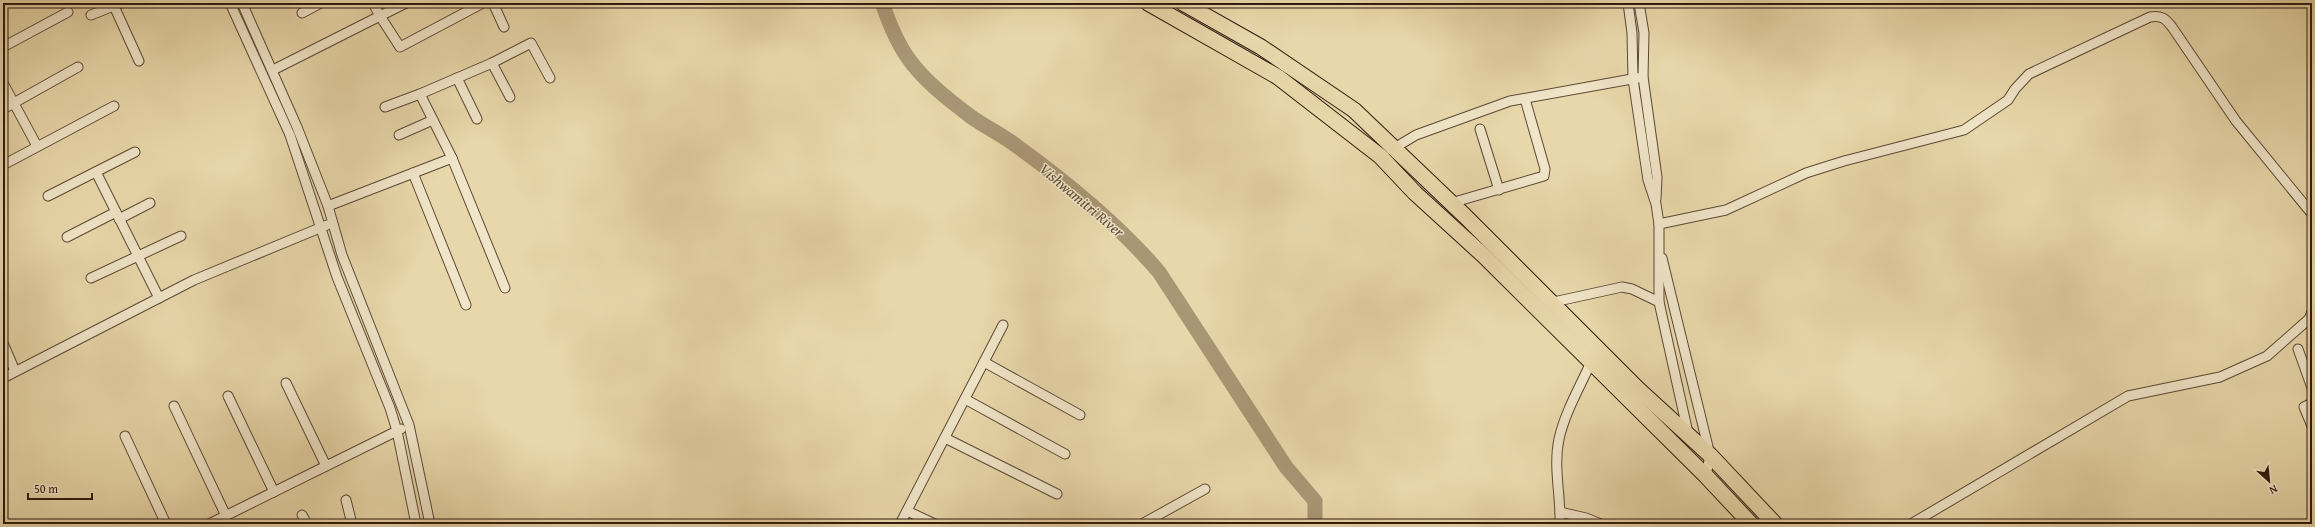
<svg xmlns="http://www.w3.org/2000/svg" width="2315" height="527" viewBox="0 0 2315 527" font-family="'Gentium Book Plus',serif">
  <style>
    .lines { fill: none; stroke-linecap: round; stroke-linejoin: round }
    .river { stroke: #a99675; stroke-width: 15 }
    .minor-casing { stroke: #5c4834; stroke-width: 11 }
    .primary-casing { stroke: #2e190d; stroke-width: 17 }
    .minor { stroke: #f0e5c8; stroke-width: 9 }
    .primary { stroke: #e8d7aa; stroke-width: 15 }
    .labels { text-anchor: middle; dominant-baseline: central; stroke-width: 3; stroke-linejoin: round; paint-order: stroke }
    .water-label { font-size: 15px; font-style: italic; fill: #5f4b37; stroke: #f0e5c8 }
  </style>
  <rect width="100%" height="100%" fill="#e8d7aa"/>
  <filter id="stains"><feTurbulence type="fractalNoise" baseFrequency=".005" numOctaves="4"/><feColorMatrix values="0 0 0 0 .2 0 0 0 0 .09 0 0 0 0 .02 0 0 0 .5 -.17"/></filter>
  <radialGradient id="worn" r=".72"><stop offset=".6" stop-color="#630" stop-opacity="0"/><stop offset="1" stop-color="#630" stop-opacity=".3"/></radialGradient>
  <g class="lines">
    <!-- river -->
    <path class="river" d="M 882,3 C 889,22 896,41 908,58 C 923,80 949,100 970,116 C 985,127 1003,135 1018,147 C 1069,184 1118,224 1159,272 L 1286,467 L 1315,501 L 1315,524"/>
    <!-- minor casing -->
    <g class="minor-casing">
      <g id="minor">
        <path d="M 230,3 L 290,135 L 337,277 L 390,408 L 397,431 L 416,524"/>
        <path d="M 242,3 L 297,127 L 328,206 L 342,255 L 409,425 L 430,524"/>
        <path d="M 406,3 L 380,16 L 400,47 L 483,3"/>
        <path d="M 493,3 L 504,27"/>
        <path d="M 1628,3 L 1632,33 L 1633,79 L 1648,180 L 1656,204 L 1659,224 L 1659,302 L 1688,433"/>
        <path d="M 1639,3 L 1644,33 L 1643,77 L 1657,177 L 1656,199"/>
        <path d="M 114,6 L 139,61"/>
        <path d="M 302,13 L 321,3"/>
        <path d="M 91,15 L 121,3"/>
        <path d="M 3,47 L 68,12"/>
        <path d="M 492,63 L 510,97"/>
        <path d="M 273,70 L 380,16 L 373,3"/>
        <path d="M 457,78 L 477,119"/>
        <path d="M 3,83 L 37,146"/>
        <path d="M 385,107 L 420,94"/>
        <path d="M 3,109 L 78,67"/>
        <path d="M 1480,129 L 1499,190"/>
        <path d="M 399,135 L 433,120"/>
        <path d="M 1391,150 L 1416,135 L 1510,101 L 1643,77"/>
        <path d="M 452,158 L 420,94 L 492,63 L 531,43 L 550,78"/>
        <path d="M 3,165 L 114,106"/>
        <path d="M 96,172 L 159,298"/>
        <path d="M 413,173 L 466,305"/>
        <path d="M 48,196 L 135,152"/>
        <path d="M 1451,203 L 1544,176 L 1545,169 L 1525,99"/>
        <path d="M 328,206 L 452,158 L 505,288"/>
        <path d="M 119,219 L 150,203"/>
        <path d="M 1659,224 L 1726,210 L 1806,173 L 1844,161 L 1964,130 L 2008,100 L 2015,89 L 2029,74 L 2150,17 C 2161,15 2165,18 2172,27 L 2236,121 L 2312,214"/>
        <path d="M 67,237 L 116,212"/>
        <path d="M 1662,258 L 1710,455 L 1706,476"/>
        <path d="M 91,278 L 181,236"/>
        <path d="M 1549,303 L 1622,287 L 1632,289 L 1659,302"/>
        <path d="M 3,343 L 15,371"/>
        <path d="M 2298,349 L 2312,388"/>
        <path d="M 984,362 L 1080,415"/>
        <path d="M 3,378 L 194,280 L 327,225"/>
        <path d="M 286,383 L 326,466"/>
        <path d="M 228,396 L 274,492"/>
        <path d="M 965,399 L 1065,454"/>
        <path d="M 2312,403 L 2304,407 L 2312,426"/>
        <path d="M 174,406 L 226,516"/>
        <path d="M 125,436 L 166,524"/>
        <path d="M 945,438 L 1057,494"/>
        <path d="M 346,500 L 352,524"/>
        <path d="M 907,511 L 935,524"/>
        <path d="M 1560,512 L 1586,518 L 1601,524"/>
        <path d="M 302,515 L 307,524"/>
        <path d="M 209,524 L 401,429"/>
        <path d="M 900,524 L 1003,325"/>
        <path d="M 1142,524 L 1205,489"/>
        <path d="M 1560,524 C 1561,496 1553,467 1559,439 C 1565,412 1580,387 1591,362"/>
        <path d="M 1911,524 L 2128,396 L 2220,377 L 2267,356 L 2309,319 L 2312,312"/>
      </g>
    </g>
    <!-- primary casing -->
    <g class="primary-casing">
      <g id="primary">
        <path d="M 1148,3 L 1278,77 L 1380,156 L 1415,193 L 1483,255 L 1706,476 L 1751,524"/>
        <path d="M 1183,3 L 1261,47 L 1354,110 L 1465,216 L 1638,389 L 1710,455 L 1775,524"/>
      </g>
    </g>
    <!-- minor -->
    <use href="#minor" class="minor"/>
    <!-- primary -->
    <use href="#primary" class="primary"/>
  </g>
  <g class="labels">
    <!-- water labels -->
    <g class="water-label">
      <text transform="translate(1082 200) rotate(40)">Vishwamitri River</text>
    </g>
  </g>
  <!-- margin -->
  <rect width="2315" height="527" fill="none" stroke="#e8d7aa" stroke-width="16"/>
  <rect x="4" y="4" width="2307" height="519" fill="none" stroke="#2e190d" stroke-width="2"/>
  <rect x="8" y="8" width="2299" height="511" fill="none" stroke="#2e190d"/>
  <!-- north arrow -->
  <g transform="translate(2269 481) rotate(153)" stroke="#f0e5c8" stroke-width="3" paint-order="stroke">
  <path d="M0-3L7 15L0 10L-7 15Z" fill="#2e190d"/>
  <text y="-6" font-size="11" font-weight="bold" text-anchor="middle" fill="#2e190d">N</text>
  </g>
  <!-- scale -->
  <path d="M28 493v6h64v-6" fill="none" stroke="#2e190d" stroke-width="2"/>
  <text x="34" y="493" font-size="12" fill="#2e190d" stroke="#f0e5c8" stroke-width="3" paint-order="stroke">50 m</text>
  <rect width="100%" height="100%" filter="url(#stains)"/>
  <rect width="100%" height="100%" fill="url(#worn)"/>
</svg>
